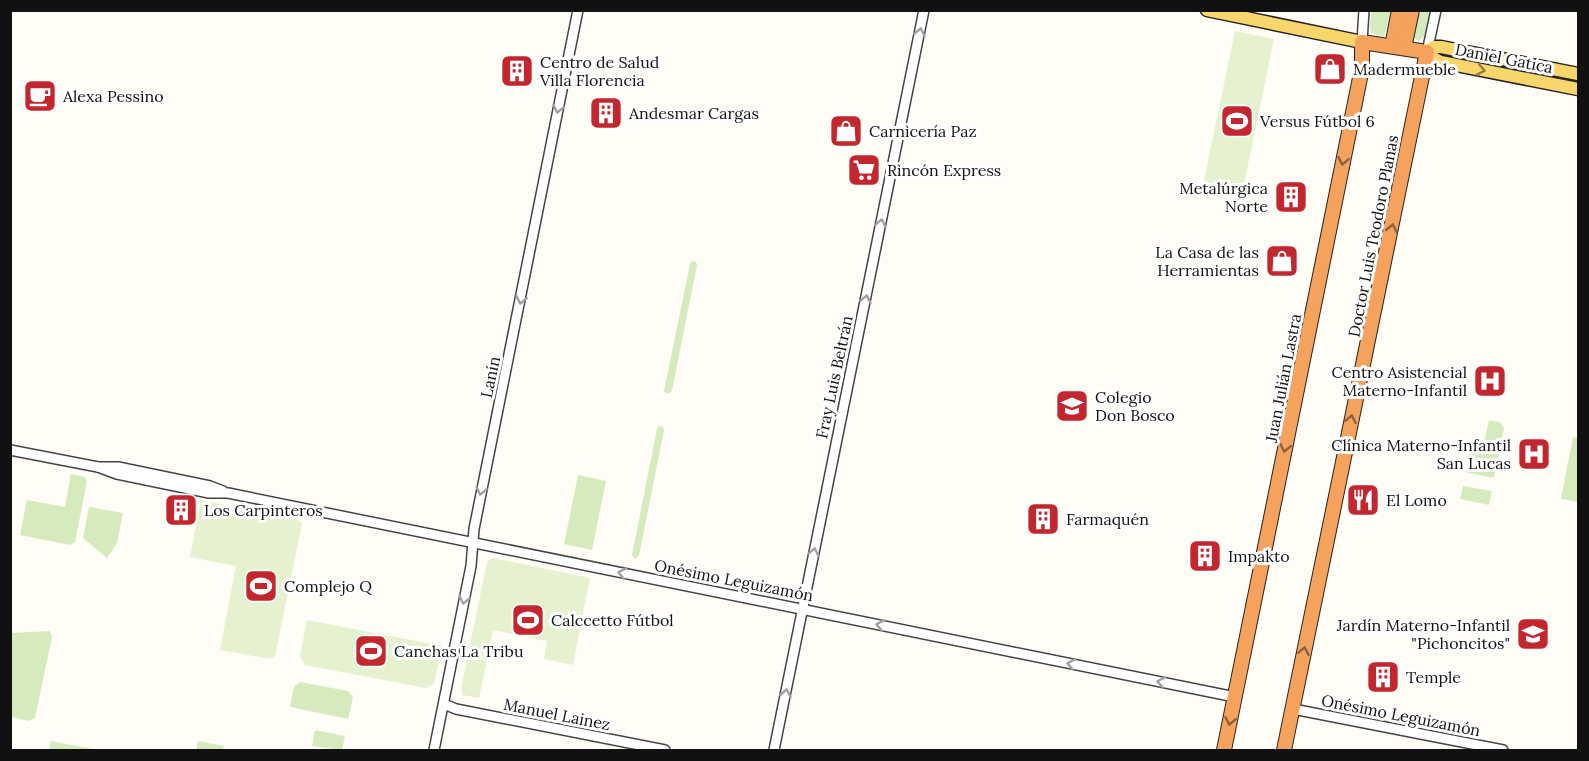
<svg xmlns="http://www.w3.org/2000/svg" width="1589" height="761" viewBox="0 0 1589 761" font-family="Lora,serif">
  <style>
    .green { fill: #d5ebbd }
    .pitch { fill: #e6f2cf }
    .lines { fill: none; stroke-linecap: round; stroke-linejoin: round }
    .minor-casing { stroke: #444; stroke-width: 12 }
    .major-casing { stroke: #222; stroke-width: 15 }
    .highway-casing { stroke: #222; stroke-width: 16 }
    .minor { stroke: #fff; stroke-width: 9 }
    .major { stroke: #f9d66b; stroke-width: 12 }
    .highway { stroke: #f5a25d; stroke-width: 14 }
    .oneway { stroke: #a0a0a0 }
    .oneway2 { stroke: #917d42 }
    .oneway3 { stroke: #8e613b }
    .labels { text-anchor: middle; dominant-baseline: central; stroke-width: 6; stroke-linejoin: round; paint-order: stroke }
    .street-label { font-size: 16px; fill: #111; stroke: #fff }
    .poi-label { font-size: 16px; fill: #111; stroke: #fff; text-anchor: start }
  </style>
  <rect width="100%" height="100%" fill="#fffdf5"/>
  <!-- green -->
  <g class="green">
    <path d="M 1372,11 L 1391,11 L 1384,36 L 1376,35 L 1371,32 L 1370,25 Z"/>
    <path d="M 1418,11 L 1430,11 L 1425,36 L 1418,41 L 1413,37 Z"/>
    <path d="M 1436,52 L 1575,79 L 1576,80 L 1575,83 L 1437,56 Z"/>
    <path d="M 692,261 L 696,262 L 697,265 L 672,391 L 667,394 L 664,391 L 690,264 Z"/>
    <path d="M 1489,420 L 1500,422 L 1504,428 L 1494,478 L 1465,472 L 1470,446 L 1483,448 Z"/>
    <path d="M 659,426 L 663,427 L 664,430 L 639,556 L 635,559 L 632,555 L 657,429 Z"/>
    <path d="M 1573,437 L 1578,438 L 1578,502 L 1561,499 Z"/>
    <path d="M 71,474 L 85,477 L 87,481 L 75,542 L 70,545 L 20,535 L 27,500 L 65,507 Z"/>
    <path d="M 578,475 L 606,481 L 592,550 L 564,544 Z"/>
    <path d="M 1463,486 L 1492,491 L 1489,505 L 1460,499 Z"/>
    <path d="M 89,507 L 123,513 L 117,543 L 107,558 L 83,538 Z"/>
    <path d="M 50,631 L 52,637 L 35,718 L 29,721 L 11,717 L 11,633 Z"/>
    <path d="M 300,682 L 348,691 L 353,697 L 348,719 L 290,707 L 294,687 Z"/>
    <path d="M 315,730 L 345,736 L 342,750 L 312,746 Z"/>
    <path d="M 51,741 L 98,750 L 49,750 Z"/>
    <path d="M 198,741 L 224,746 L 223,750 L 196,750 Z"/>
  </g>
  <!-- pitch -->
  <g class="pitch">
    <path d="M 1235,31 L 1274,39 L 1241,198 L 1202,190 Z"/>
    <path d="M 201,500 L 298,520 L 302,524 L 275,656 L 270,659 L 220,650 L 236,566 L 190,557 Z"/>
    <path d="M 493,558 L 590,578 L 573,665 L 544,659 L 547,641 L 493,630 L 479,698 L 463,695 L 461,689 L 487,562 Z"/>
    <path d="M 307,620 L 442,646 L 434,683 L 426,688 L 305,665 L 300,656 Z"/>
  </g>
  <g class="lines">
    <!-- minor casing -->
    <g class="minor-casing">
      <g id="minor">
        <path d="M 1362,42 L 1364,10"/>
        <path d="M 1427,52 L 1436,10"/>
        <path d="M 10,450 L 98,467 L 118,467 L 210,486 L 223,491"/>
        <path d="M 98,467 L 117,474 L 209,493 L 228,493 L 1235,697"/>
        <path d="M 444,704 L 456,709 L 665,750"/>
        <path d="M 1293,709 L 1503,750"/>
        <path d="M 434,750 L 471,566 L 474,529 L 578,10"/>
        <path d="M 774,750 L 924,10"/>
      </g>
    </g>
    <!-- major casing -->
    <g class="major-casing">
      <g id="major">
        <path d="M 1207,10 L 1362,42"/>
        <path d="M 1578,74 L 1441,47 L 1434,47 L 1427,52 L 1435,59 L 1441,62 L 1578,89"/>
      </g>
    </g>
    <!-- highway casing -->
    <g class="highway-casing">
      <g id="highway">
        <path d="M 1392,46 L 1399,10"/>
        <path d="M 1404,48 L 1412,10"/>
        <path d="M 1224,750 L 1362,68 L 1362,42 L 1427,52 L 1284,750"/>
      </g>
    </g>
    <!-- minor -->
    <use href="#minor" class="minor"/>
    <!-- major -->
    <use href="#major" class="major"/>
    <!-- highway -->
    <use href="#highway" class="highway"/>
  </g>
  <!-- one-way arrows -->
  <defs><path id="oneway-chevron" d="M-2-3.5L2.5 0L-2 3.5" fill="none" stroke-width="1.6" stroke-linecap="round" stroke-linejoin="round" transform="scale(1.5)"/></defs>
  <g class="oneway">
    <use href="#oneway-chevron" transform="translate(920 32) rotate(-79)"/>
    <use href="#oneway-chevron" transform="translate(558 109) rotate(101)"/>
    <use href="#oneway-chevron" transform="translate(881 223) rotate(-79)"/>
    <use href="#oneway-chevron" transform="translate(866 299) rotate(-78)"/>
    <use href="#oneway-chevron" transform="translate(521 300) rotate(101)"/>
    <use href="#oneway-chevron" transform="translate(481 491) rotate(102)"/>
    <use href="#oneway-chevron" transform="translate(814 552) rotate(-79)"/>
    <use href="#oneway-chevron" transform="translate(622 573) rotate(-168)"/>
    <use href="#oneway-chevron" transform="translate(464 600) rotate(101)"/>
    <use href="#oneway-chevron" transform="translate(880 625) rotate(-169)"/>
    <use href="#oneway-chevron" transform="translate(1071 664) rotate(-169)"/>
    <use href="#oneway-chevron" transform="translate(1161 682) rotate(-169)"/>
    <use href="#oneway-chevron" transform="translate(786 693) rotate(-79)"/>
  </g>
  <use class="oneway2" href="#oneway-chevron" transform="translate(1481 70) rotate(11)"/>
  <g class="oneway3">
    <use href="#oneway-chevron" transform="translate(1343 161) rotate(101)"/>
    <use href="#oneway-chevron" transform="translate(1392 228) rotate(-79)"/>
    <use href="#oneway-chevron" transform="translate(1351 419) rotate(-79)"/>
    <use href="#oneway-chevron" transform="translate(1285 448) rotate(101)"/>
    <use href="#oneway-chevron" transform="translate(1304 651) rotate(-79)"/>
    <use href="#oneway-chevron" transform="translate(1230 721) rotate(101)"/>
  </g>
  <!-- icons -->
  <defs>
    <g id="shop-square" transform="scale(1.725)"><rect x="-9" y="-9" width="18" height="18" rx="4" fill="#c4262e" stroke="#fff"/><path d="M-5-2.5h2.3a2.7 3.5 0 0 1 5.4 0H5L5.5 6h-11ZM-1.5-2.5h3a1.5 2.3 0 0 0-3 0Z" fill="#fff"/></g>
    <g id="building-square" transform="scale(1.725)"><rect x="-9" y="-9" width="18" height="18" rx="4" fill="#c4262e" stroke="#fff"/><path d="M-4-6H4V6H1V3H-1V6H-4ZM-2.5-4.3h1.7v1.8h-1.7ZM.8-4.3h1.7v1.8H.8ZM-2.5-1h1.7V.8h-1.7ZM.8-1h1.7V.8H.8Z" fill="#fff"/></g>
    <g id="cafe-square" transform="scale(1.725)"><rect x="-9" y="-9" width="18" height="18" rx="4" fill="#c4262e" stroke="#fff"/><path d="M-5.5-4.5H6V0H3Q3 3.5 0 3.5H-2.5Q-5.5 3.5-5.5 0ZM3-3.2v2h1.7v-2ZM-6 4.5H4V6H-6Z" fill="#fff"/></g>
    <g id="stadium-square" transform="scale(1.725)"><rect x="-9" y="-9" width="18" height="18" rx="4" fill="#c4262e" stroke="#fff"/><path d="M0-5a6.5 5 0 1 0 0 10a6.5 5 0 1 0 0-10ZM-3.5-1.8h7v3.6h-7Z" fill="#fff"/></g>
    <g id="supermarket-square" transform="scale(1.725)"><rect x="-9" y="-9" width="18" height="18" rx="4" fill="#c4262e" stroke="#fff"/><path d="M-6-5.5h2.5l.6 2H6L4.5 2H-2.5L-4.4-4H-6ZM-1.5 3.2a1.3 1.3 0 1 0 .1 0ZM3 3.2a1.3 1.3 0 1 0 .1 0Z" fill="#fff"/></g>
    <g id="hospital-square" transform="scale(1.725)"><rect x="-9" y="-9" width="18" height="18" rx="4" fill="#c4262e" stroke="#fff"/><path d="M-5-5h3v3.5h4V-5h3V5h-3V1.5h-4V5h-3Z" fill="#fff"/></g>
    <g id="school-square" transform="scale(1.725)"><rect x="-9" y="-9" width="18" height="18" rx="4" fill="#c4262e" stroke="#fff"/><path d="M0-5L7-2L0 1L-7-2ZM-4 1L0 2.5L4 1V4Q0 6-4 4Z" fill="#fff"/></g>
    <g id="restaurant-square" transform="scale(1.725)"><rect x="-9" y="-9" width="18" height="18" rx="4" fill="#c4262e" stroke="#fff"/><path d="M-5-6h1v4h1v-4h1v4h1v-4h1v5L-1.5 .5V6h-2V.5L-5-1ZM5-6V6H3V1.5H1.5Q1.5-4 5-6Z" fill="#fff"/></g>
  </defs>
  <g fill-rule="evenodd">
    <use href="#shop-square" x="1330" y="69"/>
    <use href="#building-square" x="517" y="71"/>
    <use href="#cafe-square" x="40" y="96"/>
    <use href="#building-square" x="606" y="113"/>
    <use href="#stadium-square" x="1237" y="121"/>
    <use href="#shop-square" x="846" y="131"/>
    <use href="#supermarket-square" x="864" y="170"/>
    <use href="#building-square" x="1291" y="197"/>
    <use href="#shop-square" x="1282" y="261"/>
    <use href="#hospital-square" x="1490" y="381"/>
    <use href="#school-square" x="1072" y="406"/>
    <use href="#hospital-square" x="1534" y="454"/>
    <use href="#restaurant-square" x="1363" y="500"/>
    <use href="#building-square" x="181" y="510"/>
    <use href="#building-square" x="1043" y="519"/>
    <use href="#building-square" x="1205" y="556"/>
    <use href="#stadium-square" x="261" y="586"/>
    <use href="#stadium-square" x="528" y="620"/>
    <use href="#school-square" x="1533" y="634"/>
    <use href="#stadium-square" x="371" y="651"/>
    <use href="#building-square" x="1383" y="677"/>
  </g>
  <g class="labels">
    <!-- street labels -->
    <g class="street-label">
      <text transform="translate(1504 58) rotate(11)">Daniel Gatica</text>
      <text transform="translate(1373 236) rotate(-79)">Doctor Luis Teodoro Planas</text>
      <text transform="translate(490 377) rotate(-78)">Lanín</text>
      <text transform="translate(834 377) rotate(-78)">Fray Luis Beltrán</text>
      <text transform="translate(1283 378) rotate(-79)">Juan Julián Lastra</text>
      <text transform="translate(734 580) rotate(11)">Onésimo Leguizamón</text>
      <text transform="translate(557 714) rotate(11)">Manuel Lainez</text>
      <text transform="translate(1401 715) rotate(11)">Onésimo Leguizamón</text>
    </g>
    <!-- poi labels -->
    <g class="poi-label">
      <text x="540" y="62">Centro de Salud<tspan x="540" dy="18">Villa Florencia</tspan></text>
      <text x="1353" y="69">Madermueble</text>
      <text x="63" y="96">Alexa Pessino</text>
      <text x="629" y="113">Andesmar Cargas</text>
      <text x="1260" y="121">Versus Fútbol 6</text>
      <text x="869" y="131">Carnicería Paz</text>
      <text x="887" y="170">Rincón Express</text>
      <text x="1268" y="188" text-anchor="end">Metalúrgica<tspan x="1268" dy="18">Norte</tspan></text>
      <text x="1259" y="252" text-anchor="end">La Casa de las<tspan x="1259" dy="18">Herramientas</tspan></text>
      <text x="1467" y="372" text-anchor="end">Centro Asistencial<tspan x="1467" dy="18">Materno-Infantil</tspan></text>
      <text x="1095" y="397">Colegio<tspan x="1095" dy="18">Don Bosco</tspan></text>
      <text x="1511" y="445" text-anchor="end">Clínica Materno-Infantil<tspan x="1511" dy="18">San Lucas</tspan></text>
      <text x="1386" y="500">El Lomo</text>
      <text x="204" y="510">Los Carpinteros</text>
      <text x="1066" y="519">Farmaquén</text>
      <text x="1228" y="556">Impakto</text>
      <text x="284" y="586">Complejo Q</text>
      <text x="551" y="620">Calccetto Fútbol</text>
      <text x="1510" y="625" text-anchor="end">Jardín Materno-Infantil<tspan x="1510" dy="18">"Pichoncitos"</tspan></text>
      <text x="394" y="651">Canchas La Tribu</text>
      <text x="1406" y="677">Temple</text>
    </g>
  </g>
  <!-- border -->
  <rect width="1589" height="761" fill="none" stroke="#111111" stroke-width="24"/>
</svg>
